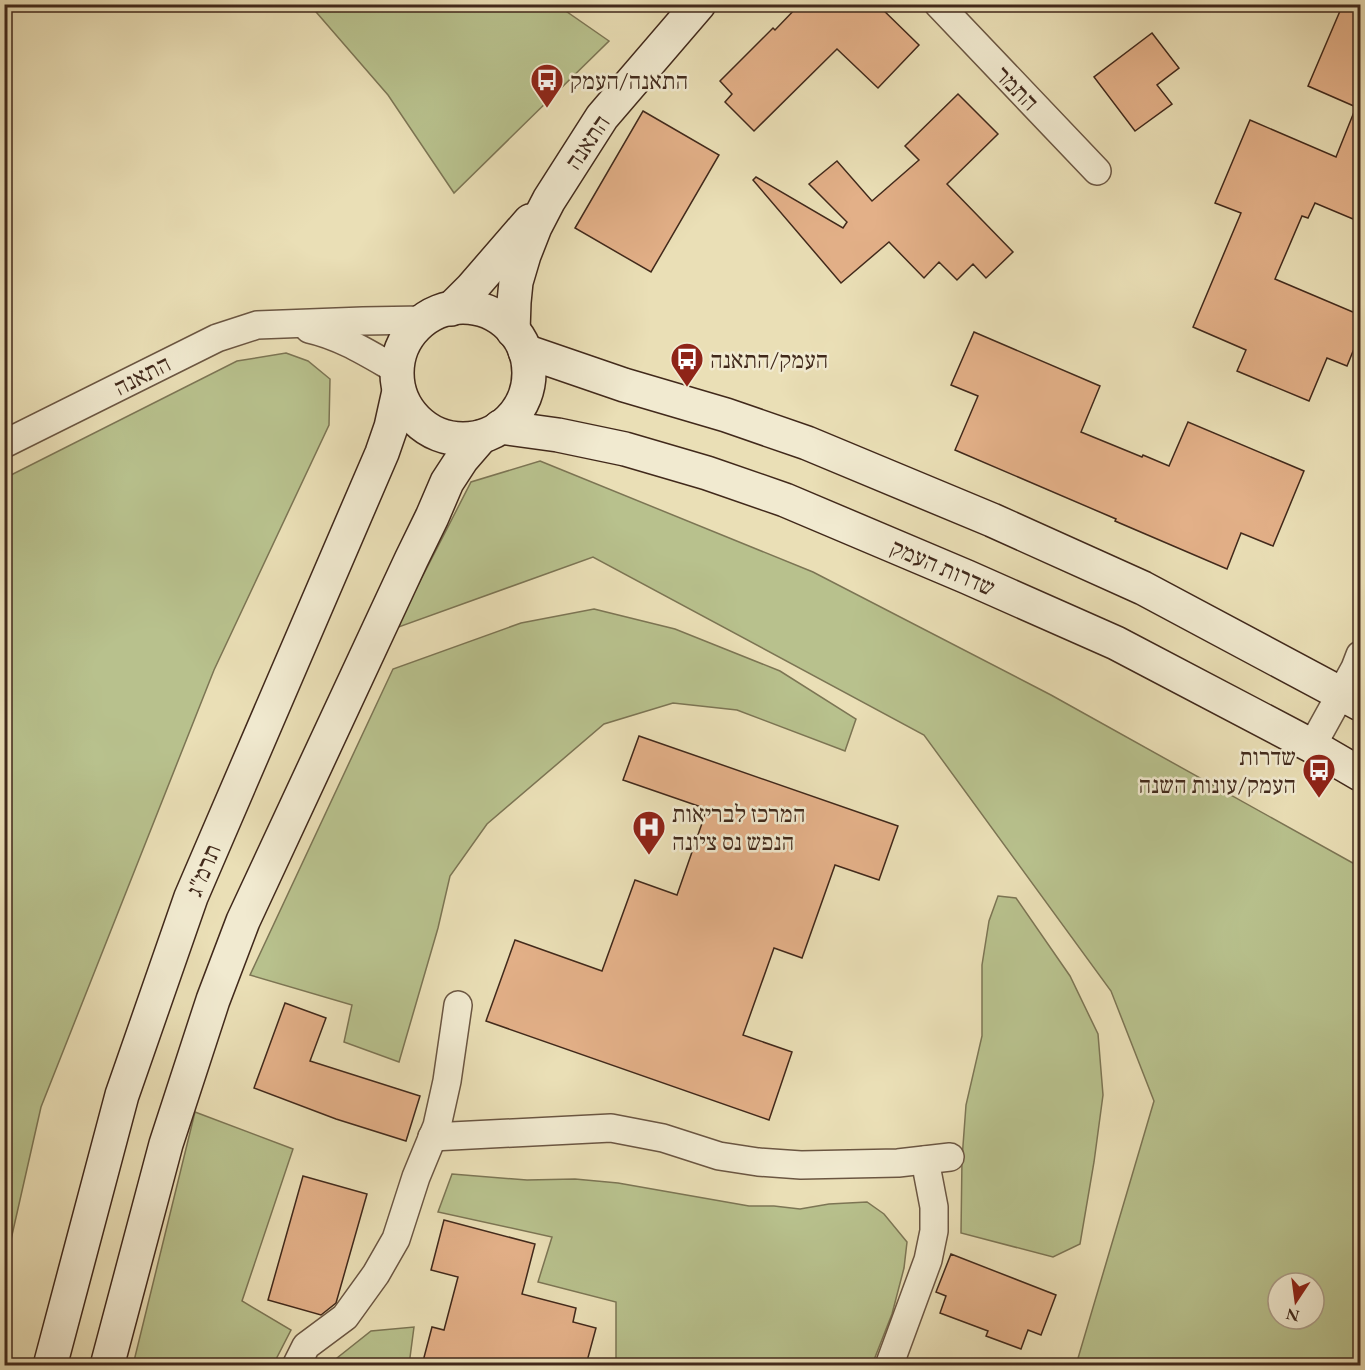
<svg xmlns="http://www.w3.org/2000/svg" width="1365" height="1370" viewBox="0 0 1365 1370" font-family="'EB Garamond','Frank Ruhl Libre',serif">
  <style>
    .green { fill: #b8c18d; stroke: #7c7554; stroke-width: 1.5; fill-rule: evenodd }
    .building { fill: #e3b088; stroke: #41291b; stroke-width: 1.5 }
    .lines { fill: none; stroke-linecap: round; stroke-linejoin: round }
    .street-casing { stroke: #6b5642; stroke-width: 30 }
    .secondary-casing { stroke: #41291b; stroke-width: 36 }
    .street { stroke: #f1ead0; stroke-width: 27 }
    .secondary { stroke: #f1ead0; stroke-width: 33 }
    .labels { text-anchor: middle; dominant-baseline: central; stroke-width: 5; stroke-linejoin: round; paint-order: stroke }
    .poi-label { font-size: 24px; fill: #41291b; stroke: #f1ead0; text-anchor: start }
    .street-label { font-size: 24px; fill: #41291b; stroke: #f1ead0 }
  </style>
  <rect width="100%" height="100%" fill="#eadfb6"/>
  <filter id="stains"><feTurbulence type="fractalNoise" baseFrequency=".00333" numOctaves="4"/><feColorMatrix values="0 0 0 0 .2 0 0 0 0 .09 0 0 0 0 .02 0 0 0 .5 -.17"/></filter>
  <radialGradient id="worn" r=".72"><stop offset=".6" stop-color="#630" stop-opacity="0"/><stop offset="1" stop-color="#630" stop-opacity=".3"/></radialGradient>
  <!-- green -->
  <g class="green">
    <path d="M 310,5 L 557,5 L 609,41 L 454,193 L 388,95 Z"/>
    <path d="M 286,353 L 308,361 L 330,379 L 329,425 L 214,670 L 41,1107 L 5,1266 L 5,478 L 237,361 Z"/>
    <path d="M 540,461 L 813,572 L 1051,695 L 1360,867 L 1360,1365 L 1076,1365 L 1154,1101 L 1111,991 L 924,735 L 593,557 L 396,628 L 471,482 ZM 1278,1283 L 1314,1283 L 1314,1319 L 1278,1319 Z"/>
    <path d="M 594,609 L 675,629 L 780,671 L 856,719 L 845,751 L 737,710 L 673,703 L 604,724 L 487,824 L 450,876 L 438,928 L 399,1062 L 344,1042 L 352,1005 L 250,975 L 393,669 L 521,623 Z"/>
    <path d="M 998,896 L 1016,898 L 1070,976 L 1098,1034 L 1103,1095 L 1094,1162 L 1080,1244 L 1053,1257 L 961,1233 L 962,1159 L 966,1105 L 982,1036 L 982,965 L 989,921 Z"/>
    <path d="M 195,1112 L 293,1149 L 242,1301 L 291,1330 L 273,1365 L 202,1365 L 169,1359 L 166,1365 L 133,1365 Z"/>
    <path d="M 452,1174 L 527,1180 L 575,1179 L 618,1183 L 749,1206 L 774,1206 L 800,1209 L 829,1204 L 867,1202 L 884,1214 L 907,1242 L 904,1268 L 892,1314 L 872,1365 L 616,1365 L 616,1302 L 538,1282 L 552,1237 L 438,1212 Z"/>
    <path d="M 414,1327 L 409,1365 L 332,1365 L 337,1358 L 371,1331 Z"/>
  </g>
  <!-- building -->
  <g class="building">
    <path d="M 800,4 L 877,4 L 919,45 L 878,88 L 837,49 L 754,131 L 725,102 L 732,94 L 720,81 L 773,28 L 775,30 Z"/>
    <path d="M 1343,4 L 1360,4 L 1360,203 L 1353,219 L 1315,203 L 1308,218 L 1302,216 L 1275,279 L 1360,315 L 1360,334 L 1347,366 L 1327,358 L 1309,401 L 1237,371 L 1246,350 L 1193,327 L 1241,213 L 1215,203 L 1250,120 L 1336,157 L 1356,107 L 1308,86 Z"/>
    <path d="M 1152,33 L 1179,68 L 1157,85 L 1172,104 L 1135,131 L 1094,77 Z"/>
    <path d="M 958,94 L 998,134 L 947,184 L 1013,252 L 986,278 L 973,264 L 957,280 L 939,262 L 924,278 L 889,242 L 841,283 L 753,180 L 756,177 L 843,228 L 847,222 L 809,184 L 837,161 L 872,201 L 919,160 L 905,146 Z"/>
    <path d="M 643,111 L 719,155 L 651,272 L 575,228 Z"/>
    <path d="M 974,332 L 1100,386 L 1081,432 L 1142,457 L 1143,455 L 1169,466 L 1188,422 L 1304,471 L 1273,546 L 1241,533 L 1227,569 L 1115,521 L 1116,519 L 955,450 L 978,396 L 951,385 Z"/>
    <path d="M 639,736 L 898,826 L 879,880 L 835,865 L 802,958 L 774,948 L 743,1035 L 792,1052 L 769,1120 L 486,1021 L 515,940 L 602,971 L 635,880 L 677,895 L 707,809 L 623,780 Z"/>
    <path d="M 285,1003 L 326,1018 L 310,1061 L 420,1096 L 406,1141 L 336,1119 L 254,1088 Z"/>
    <path d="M 303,1176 L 367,1194 L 336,1303 L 321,1315 L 268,1300 Z"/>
    <path d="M 444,1220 L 535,1244 L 522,1294 L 576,1308 L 573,1322 L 596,1328 L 586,1365 L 422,1365 L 432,1327 L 444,1330 L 458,1277 L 431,1270 Z"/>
    <path d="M 951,1254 L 1056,1295 L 1041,1335 L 1028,1330 L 1021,1349 L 986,1336 L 988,1331 L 940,1313 L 946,1296 L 936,1292 Z"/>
  </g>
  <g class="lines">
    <!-- street casing -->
    <g class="street-casing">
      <g id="street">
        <path d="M 938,4 L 1097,171"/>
        <path d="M 309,329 C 341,336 369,354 397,370"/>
        <path d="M 4,444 L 217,338 L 257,325 L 363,321 L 424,320"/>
        <path d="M 1312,746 L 1355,668 L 1360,655"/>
        <path d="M 432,1137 L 611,1128 L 663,1138 L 719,1156 L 758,1162 L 801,1165 L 898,1163 L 950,1157"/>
        <path d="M 296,1366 L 306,1346 L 345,1317 L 376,1274 L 396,1239 L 416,1177 L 437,1126 L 447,1081 L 458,1005"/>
        <path d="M 889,1366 L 928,1260 L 934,1231 L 934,1207 L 925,1160"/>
      </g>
    </g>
    <!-- secondary casing -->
    <g class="secondary-casing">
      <g id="secondary">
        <circle cx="463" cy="373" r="66"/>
        <path d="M 451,309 L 471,289 L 530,221"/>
        <path d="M 513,331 L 514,302 L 516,282 L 524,255 L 535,227 L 549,200 L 602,117 L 699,4"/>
        <path d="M 525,351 L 624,385 L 726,415 L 807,443 L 992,520 L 1143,588 L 1360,704"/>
        <path d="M 500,427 L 558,435 L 625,449 L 707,473 L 785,500 L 967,577 L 1116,643 L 1312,746 L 1360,774"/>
        <path d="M 50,1366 L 122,1095 L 191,897 L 382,453 L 391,427 L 399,391"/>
        <path d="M 107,1366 L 166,1144 L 213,1000 L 243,921 L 411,560 L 432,517 L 447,482 L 462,459 L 481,437"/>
      </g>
    </g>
    <!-- street -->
    <use href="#street" class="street"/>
    <!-- secondary -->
    <use href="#secondary" class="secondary"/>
  </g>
  <!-- icons -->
  <defs>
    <g id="bus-pin" transform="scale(1.725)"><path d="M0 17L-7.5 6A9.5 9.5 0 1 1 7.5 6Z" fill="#8f2418" stroke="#f1ead0"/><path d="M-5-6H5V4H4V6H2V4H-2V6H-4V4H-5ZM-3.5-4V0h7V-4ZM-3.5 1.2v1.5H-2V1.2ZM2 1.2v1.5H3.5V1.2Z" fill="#fff"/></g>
    <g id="hospital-pin" transform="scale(1.725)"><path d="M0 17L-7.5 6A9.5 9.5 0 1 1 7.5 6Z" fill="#8f2418" stroke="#f1ead0"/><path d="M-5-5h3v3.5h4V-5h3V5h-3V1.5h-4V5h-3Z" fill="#fff"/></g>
  </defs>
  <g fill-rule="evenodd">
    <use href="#bus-pin" x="547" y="80"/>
    <use href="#bus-pin" x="687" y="359"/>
    <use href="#bus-pin" x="1319" y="770"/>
    <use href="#hospital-pin" x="649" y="827"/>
  </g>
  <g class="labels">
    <!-- poi labels -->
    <g class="poi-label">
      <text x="570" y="80">התאנה/העמק</text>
      <text x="710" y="359">העמק/התאנה</text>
      <text x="1296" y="756" text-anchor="end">שדרות<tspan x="1296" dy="28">העמק/עונות השנה</tspan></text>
      <text x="672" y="813">המרכז לבריאות<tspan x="672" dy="28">הנפש נס ציונה</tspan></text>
    </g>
    <!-- street labels -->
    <g class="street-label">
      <text transform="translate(1017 88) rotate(46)">התמר</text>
      <text transform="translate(587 142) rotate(-56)">התאנה</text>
      <text transform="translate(142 375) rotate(-27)">התאנה</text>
      <text transform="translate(943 567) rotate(23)">שדרות העמק</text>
      <text transform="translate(203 870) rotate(-67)">תרמ"ג</text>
    </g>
  </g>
  <!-- margin -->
  <rect width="1365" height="1370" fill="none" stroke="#eadfb6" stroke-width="24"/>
  <rect x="6" y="6" width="1353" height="1358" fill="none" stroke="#41291b" stroke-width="3"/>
  <rect x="12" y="12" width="1341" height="1346" fill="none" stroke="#41291b" stroke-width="1.5"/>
  <!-- north arrow -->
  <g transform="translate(1296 1301) rotate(193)"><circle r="28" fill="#f1ead0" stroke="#ab9d88" stroke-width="1.5"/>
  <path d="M0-4.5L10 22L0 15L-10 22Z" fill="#8f2418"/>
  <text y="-9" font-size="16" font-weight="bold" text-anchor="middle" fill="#41291b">N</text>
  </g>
  <rect width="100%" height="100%" filter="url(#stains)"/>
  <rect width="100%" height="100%" fill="url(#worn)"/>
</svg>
